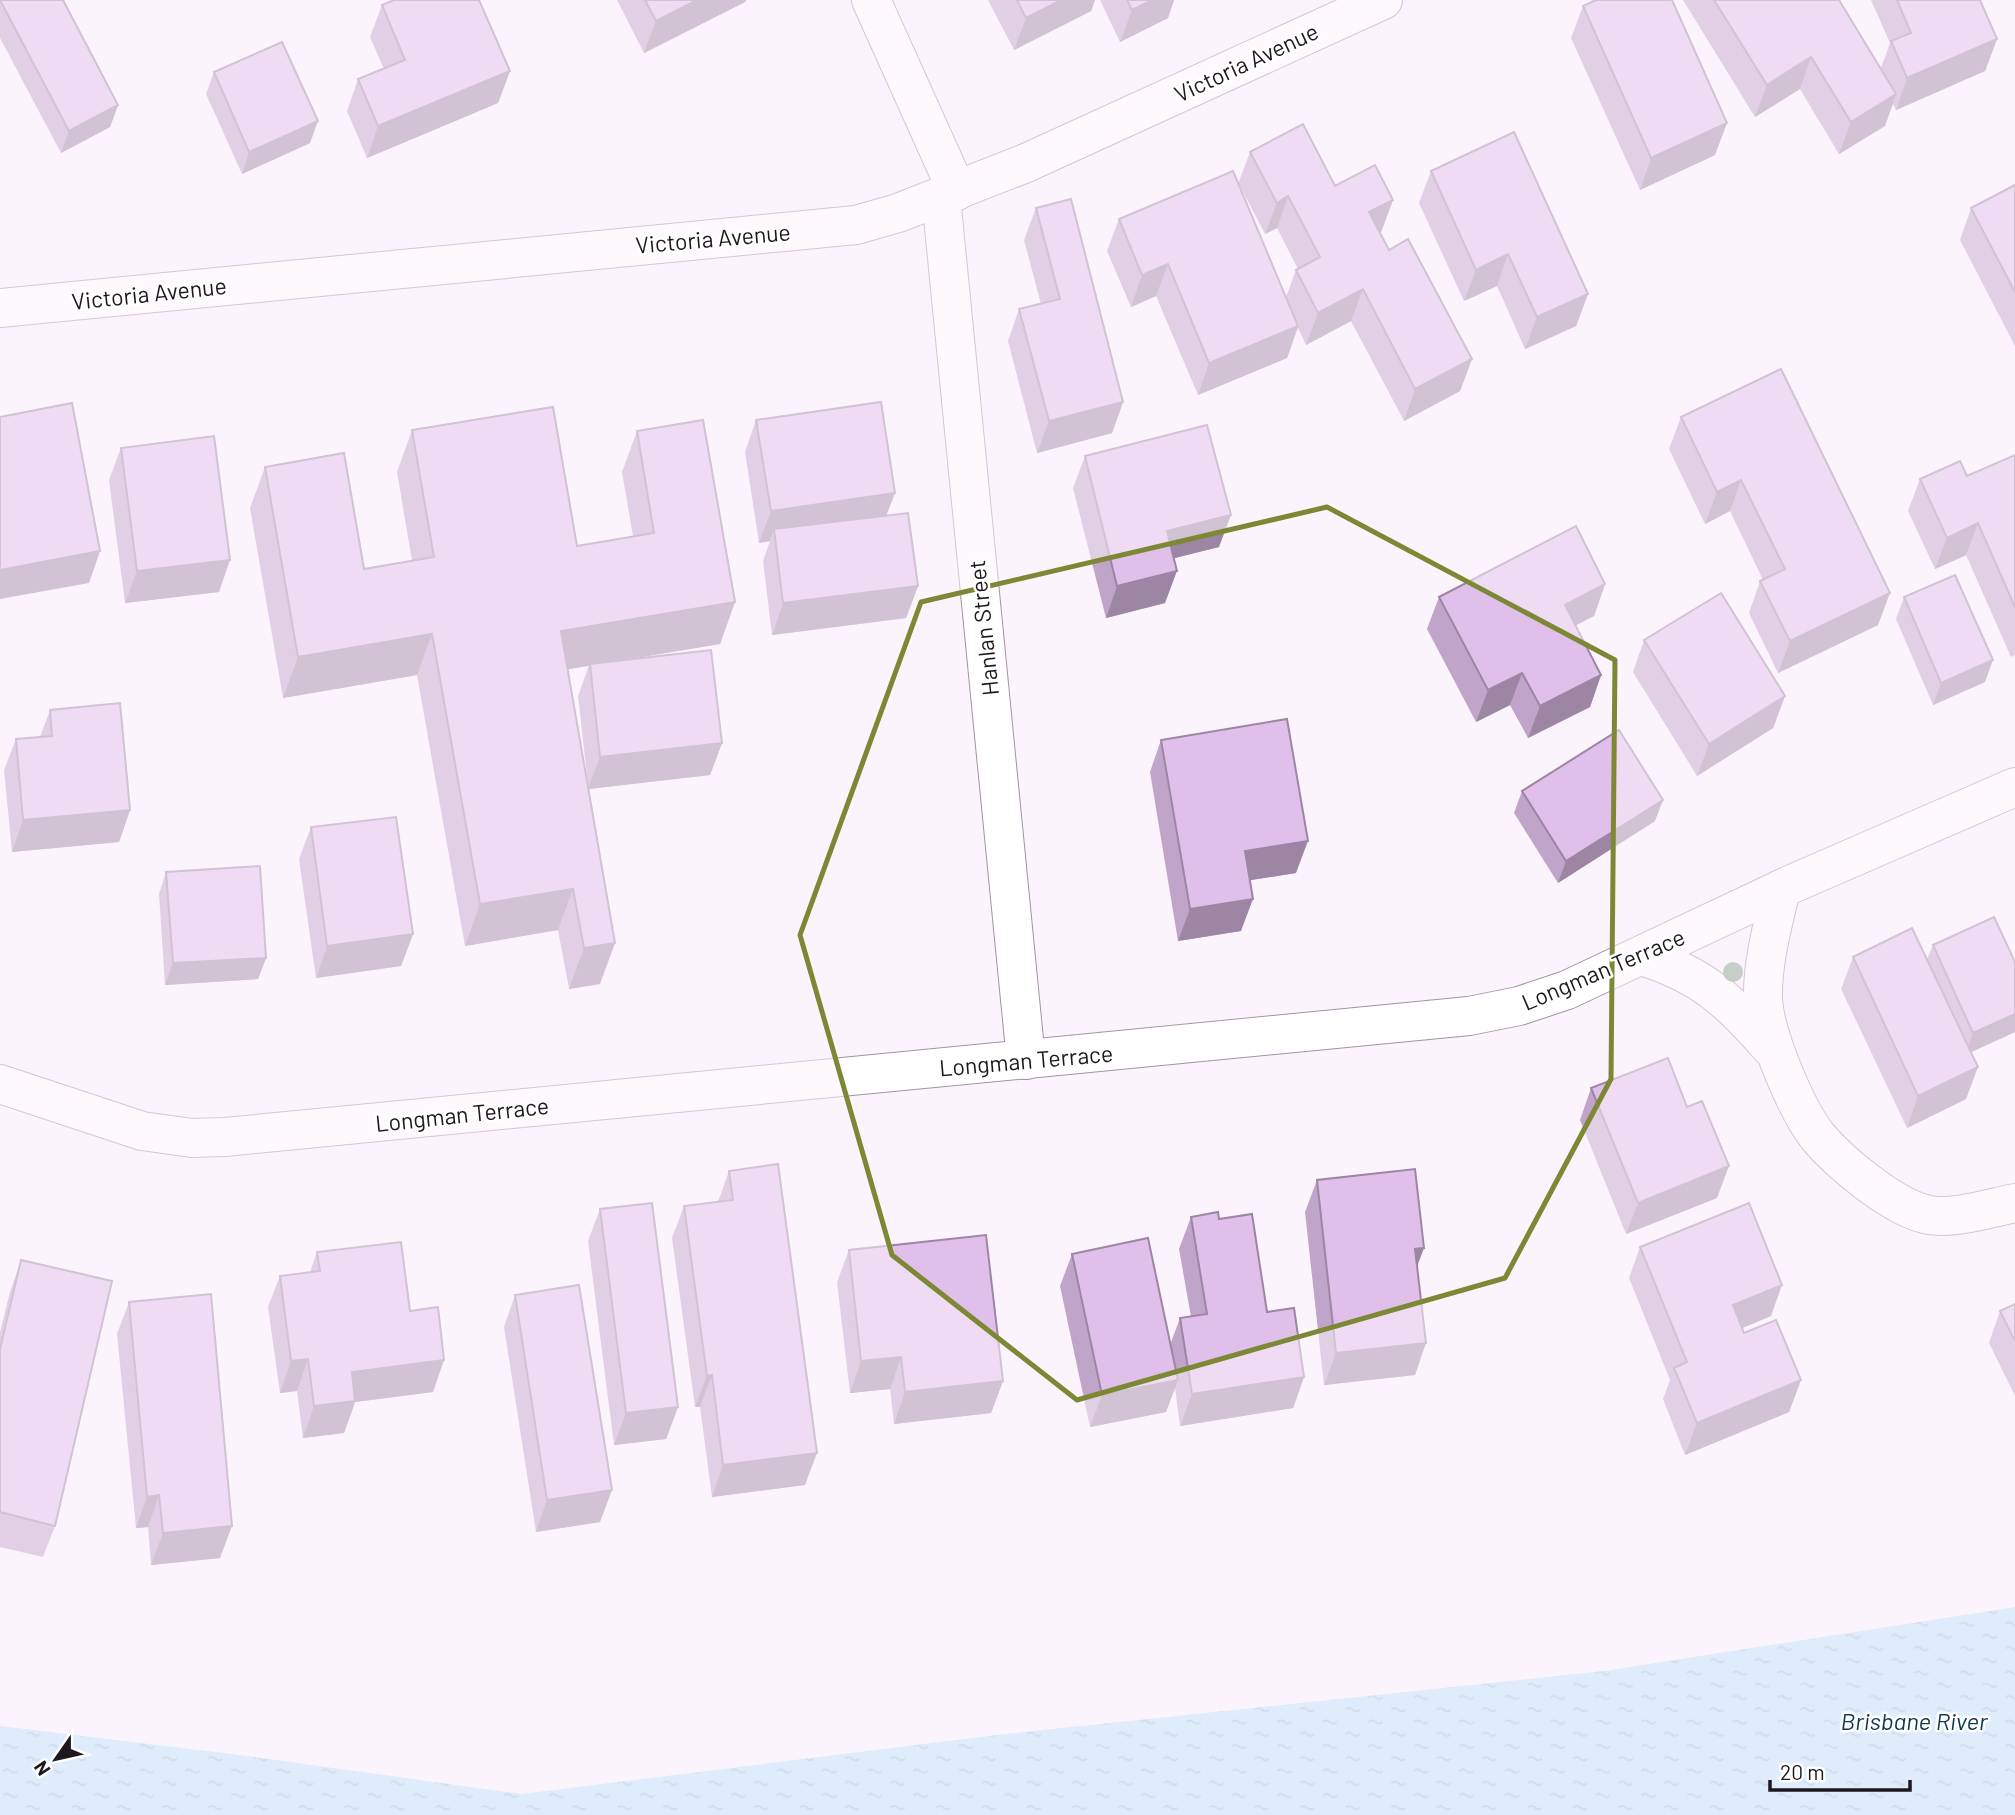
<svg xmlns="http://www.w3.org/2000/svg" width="2015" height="1815" viewBox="0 0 2015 1815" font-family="Barlow,sans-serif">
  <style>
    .water { fill: url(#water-ripples) }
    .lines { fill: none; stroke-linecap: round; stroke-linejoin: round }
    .minor-casing { stroke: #a392a5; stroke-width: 40 }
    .minor { stroke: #fff; stroke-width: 38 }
    .tree { fill: #859f87 }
    .wall { fill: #c1a4c9; fill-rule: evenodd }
    .shaded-wall { fill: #9d86a4 }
    .building { fill: #e0bfea; stroke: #9d86a4; stroke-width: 2 }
    .marked { fill: none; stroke: #7d8835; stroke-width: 5; stroke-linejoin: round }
    .labels { text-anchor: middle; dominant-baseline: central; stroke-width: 5; stroke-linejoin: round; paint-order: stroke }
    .street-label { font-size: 23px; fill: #1d171e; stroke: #fff }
    .water-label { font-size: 24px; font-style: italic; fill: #0f394f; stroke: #fff }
  </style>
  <defs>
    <pattern id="water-ripples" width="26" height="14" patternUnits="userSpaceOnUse" patternTransform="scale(1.75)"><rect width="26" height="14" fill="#bae2fb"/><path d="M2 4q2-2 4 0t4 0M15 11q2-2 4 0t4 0" fill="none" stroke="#9fc1d7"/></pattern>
  </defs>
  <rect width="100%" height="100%" fill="#fcf4fc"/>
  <!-- water -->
  <path class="water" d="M 2015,1607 L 2015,1815 L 0,1815 L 0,1726 L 232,1754 L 521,1794 L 1005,1734 L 1604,1671 Z"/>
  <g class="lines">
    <!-- minor casing -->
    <g class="minor-casing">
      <g id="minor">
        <path d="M 871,0 L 957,191"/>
        <path d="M 941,197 L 1026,1060"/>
        <path d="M 0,308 L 856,225 L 898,213 L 1026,163 L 1383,0"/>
        <path d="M 1781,889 C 1773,924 1762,963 1763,999 C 1765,1035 1796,1109 1818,1137 C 1840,1163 1892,1206 1925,1214 C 1950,1221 1990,1208 2015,1203"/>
        <path d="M 1641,956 C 1702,974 1731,1002 1771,1048"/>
        <path d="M 0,1084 L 142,1131 L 192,1138 L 225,1137 L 1469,1016 L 1519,1006 L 1567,990 L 1792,884 L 2015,787"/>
      </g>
    </g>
    <!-- minor -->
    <use href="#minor" class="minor"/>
  </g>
  <!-- trees -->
  <circle class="tree" cx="1733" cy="972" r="10"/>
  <!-- wall -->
  <g class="wall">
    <path d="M 0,0 L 118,105 L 110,127 L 61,153 L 0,38 Z"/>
    <path d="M 617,0 L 746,0 L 745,2 L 644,53 Z"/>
    <path d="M 988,0 L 1095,0 L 1091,11 L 1014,50 Z"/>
    <path d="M 1100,0 L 1174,0 L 1168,18 L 1120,42 Z"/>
    <path d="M 1683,0 L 1839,0 L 1881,68 L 1890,43 L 1871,0 L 1980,0 L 1997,39 L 1985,71 L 1896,110 L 1893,104 L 1885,126 L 1839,154 L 1800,89 L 1755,117 Z"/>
    <path d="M 382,5 L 510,71 L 498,103 L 367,158 L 347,111 L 358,79 L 384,69 L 370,37 Z"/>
    <path d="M 1583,6 L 1715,155 L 1640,190 L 1571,38 Z"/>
    <path d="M 214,72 L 310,143 L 242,174 L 206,94 Z"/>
    <path d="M 1250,152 L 1335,186 L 1393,200 L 1381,232 L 1380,232 L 1389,250 L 1472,359 L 1460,391 L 1404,421 L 1351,321 L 1306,345 L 1298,328 L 1287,358 L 1198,395 L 1156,296 L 1131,307 L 1107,251 L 1119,219 L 1238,184 ZM 1239,184 L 1265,234 L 1277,228 L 1298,269 L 1296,270 L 1286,297 Z"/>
    <path d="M 1431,171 L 1588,294 L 1576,326 L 1525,349 L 1497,286 L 1464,301 L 1419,203 Z"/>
    <path d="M 2015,185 L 2015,346 L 1960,240 L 1971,208 Z"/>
    <path d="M 1036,208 L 1123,402 L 1112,433 L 1037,453 L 1008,341 L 1019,309 L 1041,304 L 1024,240 Z"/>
    <path d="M 1781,369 L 1878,625 L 1778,673 L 1749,613 L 1760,581 L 1763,580 L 1730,511 L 1705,524 L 1669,449 L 1681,417 Z"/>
    <path d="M 756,420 L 895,493 L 886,515 L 918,586 L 906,618 L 772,635 L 763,561 L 770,541 L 759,543 L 745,452 Z"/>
    <path d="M 412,430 L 577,546 L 633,536 L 622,472 L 637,431 L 735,602 L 720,644 L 611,662 L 722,743 L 710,775 L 589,789 L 600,984 L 569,989 L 558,930 L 465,946 L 417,675 L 283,698 L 250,508 L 265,467 L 364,569 L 412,561 L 397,472 ZM 589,665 L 578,696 L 588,784 L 568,669 Z"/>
    <path d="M 121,448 L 219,592 L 125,603 L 109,480 Z"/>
    <path d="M 2015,455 L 2015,655 L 2011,657 L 1966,555 L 1935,569 L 1908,511 L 1920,479 L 1967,476 Z"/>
    <path d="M 1085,456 L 1219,547 L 1174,558 L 1165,603 L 1106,618 L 1073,488 Z"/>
    <path d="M 1605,584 L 1594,616 L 1575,625 L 1601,675 L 1590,707 L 1528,738 L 1510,705 L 1476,722 L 1427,629 L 1439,597 Z"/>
    <path d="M 1904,597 L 1985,682 L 1933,705 L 1896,619 Z"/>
    <path d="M 1644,640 L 1785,696 L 1773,728 L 1697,776 L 1633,672 Z"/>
    <path d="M 50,710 L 130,810 L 119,842 L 12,852 L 4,770 L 16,739 L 40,737 Z"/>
    <path d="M 1161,740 L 1296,873 L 1250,880 L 1241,931 L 1178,941 L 1150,772 Z"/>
    <path d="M 1522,791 L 1655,821 L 1558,883 L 1514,813 Z"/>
    <path d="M 311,827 L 413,934 L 401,966 L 316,978 L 299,859 Z"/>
    <path d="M 166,872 L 266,958 L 258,979 L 165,985 L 159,894 Z"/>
    <path d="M 1933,945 L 2015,962 L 2015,1032 L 1971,1052 L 1966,1099 L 1907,1128 L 1841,989 L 1853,957 L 1927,959 Z"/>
    <path d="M 1591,1088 L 1717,1198 L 1626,1234 L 1580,1120 Z"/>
    <path d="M 729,1171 L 805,1485 L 712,1497 L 700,1407 L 695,1407 L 672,1238 L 684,1206 L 718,1202 Z"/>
    <path d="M 1317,1180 L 1417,1266 L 1415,1375 L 1324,1385 L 1305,1212 Z"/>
    <path d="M 600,1209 L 678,1407 L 666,1439 L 614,1445 L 588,1241 Z"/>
    <path d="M 1191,1217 L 1219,1219 L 1267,1312 L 1304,1377 L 1293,1408 L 1180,1426 L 1175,1388 L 1166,1412 L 1090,1427 L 1060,1286 L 1072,1254 L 1170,1345 L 1180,1318 L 1191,1317 L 1179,1249 Z"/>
    <path d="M 1640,1247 L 1771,1316 L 1742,1328 L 1744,1333 L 1801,1380 L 1789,1412 L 1685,1455 L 1663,1399 L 1670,1380 L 1629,1278 Z"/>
    <path d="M 849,1250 L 1003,1381 L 991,1413 L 894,1424 L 890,1389 L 850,1393 L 837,1282 Z"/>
    <path d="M 317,1252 L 410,1311 L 433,1392 L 355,1402 L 344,1433 L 303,1438 L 297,1391 L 280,1393 L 268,1307 L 280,1276 L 310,1272 Z"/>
    <path d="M 21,1260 L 55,1526 L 43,1557 L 0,1547 L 0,1332 L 10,1292 Z"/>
    <path d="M 515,1295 L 600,1522 L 536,1532 L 504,1327 Z"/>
    <path d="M 129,1302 L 220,1558 L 151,1565 L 148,1527 L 136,1528 L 117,1334 Z"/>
    <path d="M 2015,1304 L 2015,1396 L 1989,1343 L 2000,1311 Z"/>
  </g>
  <!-- shaded-wall -->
  <g class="shaded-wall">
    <path d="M 697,0 L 746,0 L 745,2 L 644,53 L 656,21 Z"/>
    <path d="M 1061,0 L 1095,0 L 1091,11 L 1014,50 L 1026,18 Z"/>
    <path d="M 1152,0 L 1174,0 L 1168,18 L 1120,42 L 1132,10 Z"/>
    <path d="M 1997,39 L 1985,71 L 1896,110 L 1907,78 Z"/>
    <path d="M 1811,57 L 1800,89 L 1755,117 L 1767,85 Z"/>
    <path d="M 510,71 L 498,103 L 367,158 L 378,126 Z"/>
    <path d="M 1896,94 L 1885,126 L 1839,154 L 1851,122 Z"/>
    <path d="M 118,105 L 110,127 L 61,153 L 69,131 Z"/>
    <path d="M 318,121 L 310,143 L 242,174 L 249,152 Z"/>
    <path d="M 1727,123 L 1715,155 L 1640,190 L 1651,158 Z"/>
    <path d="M 1288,196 L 1277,228 L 1265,234 L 1277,203 Z"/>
    <path d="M 1393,200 L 1381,232 L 1358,243 L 1369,212 Z"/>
    <path d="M 1508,254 L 1497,286 L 1464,301 L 1476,270 Z"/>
    <path d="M 1168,264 L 1156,296 L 1131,307 L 1142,275 Z"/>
    <path d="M 1363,289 L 1351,321 L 1306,345 L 1318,313 Z"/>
    <path d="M 1588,294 L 1576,326 L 1525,349 L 1537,317 Z"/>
    <path d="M 1298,326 L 1287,358 L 1198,395 L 1209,363 Z"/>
    <path d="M 1472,359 L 1460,391 L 1404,421 L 1415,389 Z"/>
    <path d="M 1123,402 L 1112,433 L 1037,453 L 1049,421 Z"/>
    <path d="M 1741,480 L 1730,511 L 1705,524 L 1717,492 Z"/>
    <path d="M 895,493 L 883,524 L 774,529 L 770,541 L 759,543 L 771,511 Z"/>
    <path d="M 1231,515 L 1219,547 L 1155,563 L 1167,531 Z"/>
    <path d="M 1978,523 L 1966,555 L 1935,569 L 1947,538 Z"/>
    <path d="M 100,551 L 89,583 L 0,599 L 0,570 Z"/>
    <path d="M 230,560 L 219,592 L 125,603 L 137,571 Z"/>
    <path d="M 1177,571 L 1165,603 L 1106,618 L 1117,586 Z"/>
    <path d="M 1605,584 L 1594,616 L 1553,637 L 1565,605 Z"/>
    <path d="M 918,586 L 906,618 L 772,635 L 783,603 Z"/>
    <path d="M 1890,593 L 1878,625 L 1778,673 L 1790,641 Z"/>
    <path d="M 735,602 L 720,644 L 546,673 L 561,631 Z"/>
    <path d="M 432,634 L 417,675 L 283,698 L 298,657 Z"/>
    <path d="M 1993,660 L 1985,682 L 1933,705 L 1941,683 Z"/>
    <path d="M 1522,673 L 1510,705 L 1476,722 L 1488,690 Z"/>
    <path d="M 1601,675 L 1590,707 L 1528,738 L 1540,706 Z"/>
    <path d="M 1785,696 L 1773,728 L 1697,776 L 1709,744 Z"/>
    <path d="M 722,743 L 710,775 L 588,789 L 600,757 Z"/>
    <path d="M 1663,800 L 1655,821 L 1558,883 L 1566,861 Z"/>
    <path d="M 130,810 L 119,842 L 12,852 L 23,820 Z"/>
    <path d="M 1308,841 L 1296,873 L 1233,883 L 1245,851 Z"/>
    <path d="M 573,889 L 558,930 L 465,946 L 480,904 Z"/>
    <path d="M 1253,899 L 1241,931 L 1178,941 L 1190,909 Z"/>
    <path d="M 413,934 L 401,966 L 316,978 L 327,946 Z"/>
    <path d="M 615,943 L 600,984 L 569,989 L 584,948 Z"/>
    <path d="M 266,958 L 258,979 L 165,985 L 173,963 Z"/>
    <path d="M 2015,1014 L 2015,1032 L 1965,1055 L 1973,1033 Z"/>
    <path d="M 1978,1067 L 1966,1099 L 1907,1128 L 1918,1096 Z"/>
    <path d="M 1729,1166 L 1717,1198 L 1626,1234 L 1638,1203 Z"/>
    <path d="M 1424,1248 L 1412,1280 L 1415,1249 Z"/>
    <path d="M 1782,1285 L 1771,1316 L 1721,1337 L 1733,1305 Z"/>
    <path d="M 1426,1343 L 1415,1375 L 1324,1385 L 1336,1353 Z"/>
    <path d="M 901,1357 L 890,1389 L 850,1393 L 861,1361 Z"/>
    <path d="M 308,1359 L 297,1391 L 280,1393 L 291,1361 Z"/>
    <path d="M 444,1360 L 433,1392 L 355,1402 L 344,1433 L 303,1438 L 314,1406 L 352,1372 Z"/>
    <path d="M 712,1375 L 700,1407 L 695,1407 L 707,1376 Z"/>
    <path d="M 1304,1377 L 1293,1408 L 1180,1426 L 1192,1394 Z"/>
    <path d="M 1178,1380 L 1166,1412 L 1090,1427 L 1102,1395 Z"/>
    <path d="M 1801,1380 L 1789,1412 L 1685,1455 L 1697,1423 Z"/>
    <path d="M 1003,1381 L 991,1413 L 894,1424 L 905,1392 Z"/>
    <path d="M 678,1407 L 666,1439 L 614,1445 L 626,1413 Z"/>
    <path d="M 817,1453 L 805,1485 L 712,1497 L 723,1465 Z"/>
    <path d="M 612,1490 L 600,1522 L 536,1532 L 547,1500 Z"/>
    <path d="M 159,1495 L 148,1527 L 136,1528 L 147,1497 Z"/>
    <path d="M 232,1526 L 220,1558 L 151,1565 L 163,1533 Z"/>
  </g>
  <!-- building -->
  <g class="building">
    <path d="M 0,0 L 63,0 L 118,105 L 69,131 Z"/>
    <path d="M 394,0 L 479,0 L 510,71 L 378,126 L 358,79 L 405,60 L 382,5 Z"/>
    <path d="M 645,0 L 697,0 L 656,21 Z"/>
    <path d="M 1017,0 L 1061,0 L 1026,18 Z"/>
    <path d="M 1127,0 L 1152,0 L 1132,10 Z"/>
    <path d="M 1596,0 L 1672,0 L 1727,123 L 1651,158 L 1583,6 Z"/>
    <path d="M 1714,0 L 1839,0 L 1896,94 L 1851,122 L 1811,57 L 1767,85 Z"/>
    <path d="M 1897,0 L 1980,0 L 1997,39 L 1907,78 L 1891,41 L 1911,33 Z"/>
    <path d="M 282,42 L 318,121 L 249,152 L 214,72 Z"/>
    <path d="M 1303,124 L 1335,186 L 1375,165 L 1393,200 L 1369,212 L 1389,250 L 1408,239 L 1472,359 L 1415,389 L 1363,289 L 1318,313 L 1296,270 L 1320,257 L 1288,196 L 1277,203 L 1250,152 Z"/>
    <path d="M 1514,132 L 1588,294 L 1537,317 L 1508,254 L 1476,270 L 1431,171 Z"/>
    <path d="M 1233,171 L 1298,326 L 1209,363 L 1168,264 L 1142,275 L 1119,219 Z"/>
    <path d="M 2015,185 L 2015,292 L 1971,208 Z"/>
    <path d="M 1071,199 L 1123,402 L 1049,421 L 1019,309 L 1060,299 L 1036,208 Z"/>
    <path d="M 1781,369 L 1890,593 L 1790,641 L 1760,581 L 1785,569 L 1741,480 L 1717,492 L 1681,417 Z"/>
    <path d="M 881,402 L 895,493 L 771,511 L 756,420 Z"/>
    <path d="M 72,403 L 100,551 L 0,570 L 0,417 Z"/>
    <path d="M 553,407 L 577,546 L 654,533 L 637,431 L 703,420 L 735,602 L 561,631 L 615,943 L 584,948 L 573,889 L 480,904 L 432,634 L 298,657 L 265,467 L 344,453 L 364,569 L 434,557 L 412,430 Z"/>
    <path d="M 1207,425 L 1231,515 L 1167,531 L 1177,571 L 1117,586 L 1085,456 Z"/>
    <path d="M 214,436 L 230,560 L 137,571 L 121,448 Z"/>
    <path d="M 2015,455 L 2015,607 L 1978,523 L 1947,538 L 1920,479 L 1960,461 L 1967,476 Z"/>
    <path d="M 908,513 L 918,586 L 783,603 L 774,529 Z"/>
    <path d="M 1576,526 L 1605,584 L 1565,605 L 1601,675 L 1540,706 L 1522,673 L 1488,690 L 1439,597 Z"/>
    <path d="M 1955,575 L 1993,660 L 1941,683 L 1904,597 Z"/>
    <path d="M 1721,593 L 1785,696 L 1709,744 L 1644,640 Z"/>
    <path d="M 711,650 L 722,743 L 600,757 L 590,664 Z"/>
    <path d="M 120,703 L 130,810 L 23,820 L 16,739 L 52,736 L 50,710 Z"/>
    <path d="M 1287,719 L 1308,841 L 1245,851 L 1253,899 L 1190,909 L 1161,740 Z"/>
    <path d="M 1619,730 L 1663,800 L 1566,861 L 1522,791 Z"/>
    <path d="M 396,817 L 413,934 L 327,946 L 311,827 Z"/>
    <path d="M 260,866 L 266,958 L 173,963 L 166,872 Z"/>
    <path d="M 1994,917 L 2015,962 L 2015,1014 L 1973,1033 L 1933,945 Z"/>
    <path d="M 1912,928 L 1978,1067 L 1918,1096 L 1853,957 Z"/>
    <path d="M 1668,1058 L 1687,1107 L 1702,1101 L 1729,1166 L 1638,1203 L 1591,1088 Z"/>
    <path d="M 778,1164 L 817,1453 L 723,1465 L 712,1375 L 707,1376 L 684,1206 L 733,1200 L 729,1171 Z"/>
    <path d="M 1415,1169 L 1424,1248 L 1415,1249 L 1426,1343 L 1336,1353 L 1317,1180 Z"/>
    <path d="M 652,1203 L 678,1407 L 626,1413 L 600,1209 Z"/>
    <path d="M 1749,1203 L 1782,1285 L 1733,1305 L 1744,1333 L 1776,1320 L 1801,1380 L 1697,1423 L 1674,1368 L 1687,1362 L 1640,1247 Z"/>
    <path d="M 1218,1212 L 1219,1219 L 1252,1214 L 1267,1312 L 1294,1308 L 1304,1377 L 1192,1394 L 1180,1318 L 1207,1314 L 1191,1217 Z"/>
    <path d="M 986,1235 L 1003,1381 L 905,1392 L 901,1357 L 861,1361 L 849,1250 Z"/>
    <path d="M 1148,1238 L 1178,1380 L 1102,1395 L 1072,1254 Z"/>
    <path d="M 401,1242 L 410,1311 L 438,1307 L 444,1360 L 352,1372 L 355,1401 L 314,1406 L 308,1359 L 291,1361 L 280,1276 L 320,1271 L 317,1252 Z"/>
    <path d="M 21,1260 L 112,1281 L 55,1526 L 0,1512 L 0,1349 Z"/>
    <path d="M 579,1285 L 612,1490 L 547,1500 L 515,1295 Z"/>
    <path d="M 211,1294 L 232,1526 L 163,1533 L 159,1495 L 147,1497 L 129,1302 Z"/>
    <path d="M 2015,1304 L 2015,1341 L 2000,1311 Z"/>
  </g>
  <!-- marked area -->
  <path d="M0 0H2015V1815H0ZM 1327,507 L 1615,660 L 1611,1079 L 1505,1278 L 1077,1400 L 892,1255 L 800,935 L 921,602 Z" fill="#fcf4fc" fill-opacity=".55" fill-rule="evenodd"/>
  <path class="marked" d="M 1327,507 L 1615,660 L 1611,1079 L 1505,1278 L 1077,1400 L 892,1255 L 800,935 L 921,602 Z"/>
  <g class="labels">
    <!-- street labels -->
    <g class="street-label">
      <text transform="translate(1246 62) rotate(-25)">Victoria Avenue</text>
      <text transform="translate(713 238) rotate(-5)">Victoria Avenue</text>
      <text transform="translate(149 293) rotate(-6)">Victoria Avenue</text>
      <text transform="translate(983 628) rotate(-96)">Hanlan Street</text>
      <text transform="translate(1603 969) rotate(-23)">Longman Terrace</text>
      <text transform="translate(1026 1060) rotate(-5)">Longman Terrace</text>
      <text transform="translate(462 1114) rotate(-6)">Longman Terrace</text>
    </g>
    <!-- water labels -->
    <g class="water-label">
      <text x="1914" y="1720">Brisbane River</text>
    </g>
  </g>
  <!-- north arrow -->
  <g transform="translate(56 1759) rotate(236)" stroke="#ffffff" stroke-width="5" paint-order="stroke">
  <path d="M0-5L12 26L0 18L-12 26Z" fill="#1d171e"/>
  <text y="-10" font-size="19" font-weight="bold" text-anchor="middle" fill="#1d171e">N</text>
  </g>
  <!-- scale -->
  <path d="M1770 1780v10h140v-10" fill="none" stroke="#1d171e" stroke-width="3.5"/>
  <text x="1780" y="1780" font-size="21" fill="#1d171e" stroke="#ffffff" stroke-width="5" paint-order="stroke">20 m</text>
</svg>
